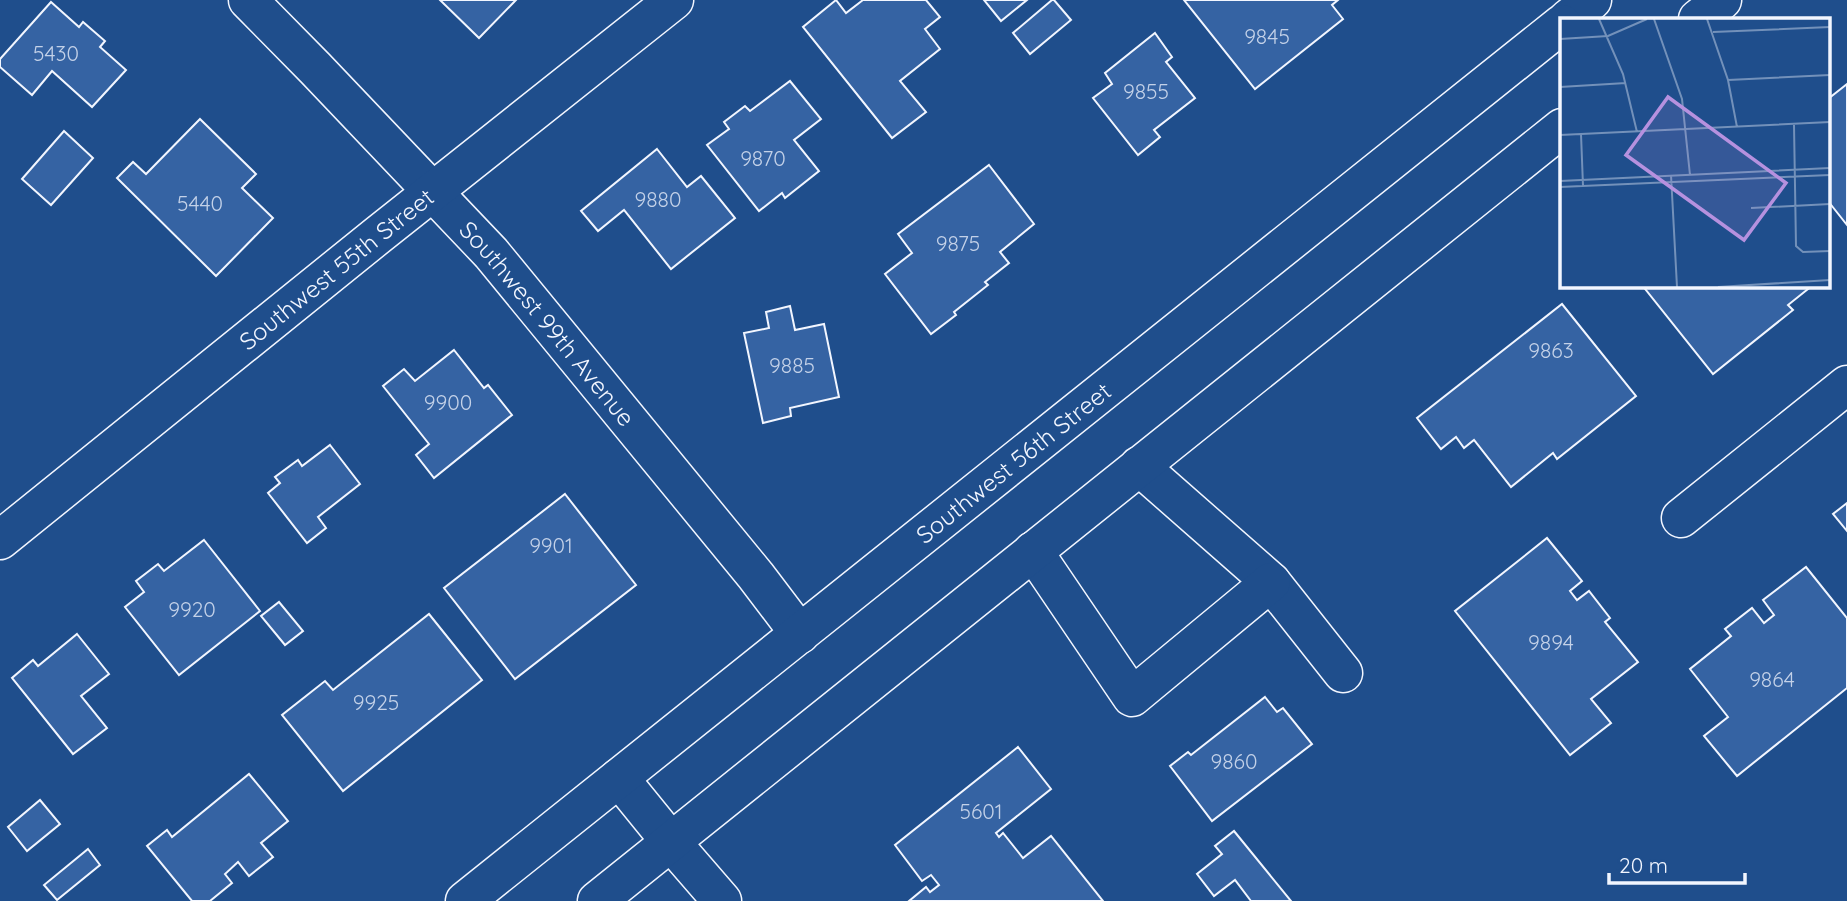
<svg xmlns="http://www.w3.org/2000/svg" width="1847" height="901" viewBox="0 0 1847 901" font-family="Quicksand,sans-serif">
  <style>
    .building { fill: #3563a3; stroke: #f2f6ff; stroke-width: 2 }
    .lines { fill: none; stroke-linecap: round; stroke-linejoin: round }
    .minor-casing { stroke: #f2f6ff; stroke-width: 41 }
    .major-casing { stroke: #f2f6ff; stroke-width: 41 }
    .minor { stroke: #1f4e8c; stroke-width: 38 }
    .major { stroke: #1f4e8c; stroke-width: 38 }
    .labels { text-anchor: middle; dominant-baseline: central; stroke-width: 5; stroke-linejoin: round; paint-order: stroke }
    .number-label { font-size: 21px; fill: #c3d1e8 }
    .street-label { font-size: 24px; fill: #f2f6ff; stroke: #1f4e8c }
    .inset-road { fill: none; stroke: #7391ba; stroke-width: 2 }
    .view { fill: #b691df; fill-opacity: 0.15; stroke: #b691df; stroke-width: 3.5 }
    .inset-edge { fill: none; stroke: #f2f6ff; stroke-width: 3.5 }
  </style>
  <rect width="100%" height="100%" fill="#1f4e8c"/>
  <!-- building -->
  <g class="building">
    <path d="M 440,0 L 516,0 L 479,38 Z"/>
    <path d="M 836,0 L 846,13 L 863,0 L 926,0 L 940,17 L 925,29 L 940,49 L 900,81 L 926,112 L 892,138 L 803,27 Z"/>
    <path d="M 984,0 L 1027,0 L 1001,21 Z"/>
    <path d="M 1052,0 L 1054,0 L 1071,20 L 1030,54 L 1013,33 Z"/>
    <path d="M 1184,0 L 1338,0 L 1332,5 L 1343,19 L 1255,89 Z"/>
    <path d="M 51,2 L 79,27 L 83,22 L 105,41 L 100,47 L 126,70 L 92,107 L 52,71 L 32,95 L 0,67 L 0,59 Z"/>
    <path d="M 1155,33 L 1172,57 L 1166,62 L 1195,98 L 1154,130 L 1160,137 L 1138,155 L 1093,98 L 1112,84 L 1105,73 Z"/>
    <path d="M 790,81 L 821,119 L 794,140 L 819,171 L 785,198 L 782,193 L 759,211 L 707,145 L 729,129 L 724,122 L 745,106 L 750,111 Z"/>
    <path d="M 1847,84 L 1847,225 L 1828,201 L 1828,99 Z"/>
    <path d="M 200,119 L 256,174 L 242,188 L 273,218 L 216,276 L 117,178 L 133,162 L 146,174 Z"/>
    <path d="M 64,131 L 93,158 L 51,205 L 22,179 Z"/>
    <path d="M 657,149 L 687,187 L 701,176 L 735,218 L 671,269 L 624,210 L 598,231 L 581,211 Z"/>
    <path d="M 989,165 L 1034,224 L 1000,252 L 1009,263 L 985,282 L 988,285 L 954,312 L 956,315 L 931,334 L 885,274 L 912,253 L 898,234 Z"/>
    <path d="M 1642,285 L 1813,285 L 1788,305 L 1793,310 L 1713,374 Z"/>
    <path d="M 1562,304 L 1636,396 L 1557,459 L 1553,453 L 1511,487 L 1474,440 L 1464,448 L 1456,437 L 1441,449 L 1417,418 Z"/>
    <path d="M 790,306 L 795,330 L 824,324 L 839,397 L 790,408 L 791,416 L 763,423 L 744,333 L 769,328 L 766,312 Z"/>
    <path d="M 454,350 L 484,388 L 488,385 L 512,415 L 434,478 L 416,455 L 429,444 L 383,386 L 404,369 L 415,381 Z"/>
    <path d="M 330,445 L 360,484 L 318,517 L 326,528 L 307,543 L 268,493 L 280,483 L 275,477 L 298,460 L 302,466 Z"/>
    <path d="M 565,494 L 636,585 L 515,679 L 444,588 Z"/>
    <path d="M 1847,503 L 1847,531 L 1833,514 Z"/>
    <path d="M 1547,538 L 1582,581 L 1570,591 L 1577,600 L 1589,591 L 1610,618 L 1605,622 L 1638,662 L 1591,699 L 1611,723 L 1570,755 L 1455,611 Z"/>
    <path d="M 204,540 L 260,611 L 179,675 L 125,607 L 144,592 L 136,581 L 158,564 L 164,571 Z"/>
    <path d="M 1806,567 L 1847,618 L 1847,688 L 1737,776 L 1704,736 L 1728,717 L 1690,669 L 1731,636 L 1725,629 L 1752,608 L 1764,623 L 1774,615 L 1763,600 Z"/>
    <path d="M 279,602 L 303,631 L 285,645 L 261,616 Z"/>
    <path d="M 429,614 L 482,680 L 343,791 L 282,715 L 325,681 L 333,690 Z"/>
    <path d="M 77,634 L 109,674 L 81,696 L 107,728 L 73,754 L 12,678 L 33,660 L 38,666 Z"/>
    <path d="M 1265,697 L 1277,712 L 1283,708 L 1312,744 L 1212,821 L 1170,766 L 1188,752 L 1191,755 Z"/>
    <path d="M 1018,747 L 1051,789 L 996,833 L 999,837 L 1003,833 L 1023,858 L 1051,836 L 1103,901 L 909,901 L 926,887 L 930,892 L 939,885 L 931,875 L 922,881 L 895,845 Z"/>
    <path d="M 249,774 L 288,821 L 261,843 L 273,857 L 249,876 L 238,862 L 225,874 L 232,883 L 210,901 L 192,901 L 147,846 L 167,830 L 172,837 Z"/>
    <path d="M 40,800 L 60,824 L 27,851 L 8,827 Z"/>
    <path d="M 1234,831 L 1291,901 L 1251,901 L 1235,880 L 1214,896 L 1197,874 L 1222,854 L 1215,846 Z"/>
    <path d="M 88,849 L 100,865 L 57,900 L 44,885 Z"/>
  </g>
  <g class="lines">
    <!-- minor casing -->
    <g class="minor-casing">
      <g id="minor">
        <path id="s1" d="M 248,0 L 315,68 L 491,253 L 756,576 L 800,634"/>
        <path d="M 1139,466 L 1271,582 L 1343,673"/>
        <path d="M 1681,518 L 1847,385"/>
        <path id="s2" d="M 0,540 L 378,235 L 674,0"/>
        <path d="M 1033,551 L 1132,697 L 1271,582"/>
        <path d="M 619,778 L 671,842 L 722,901"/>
      </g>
    </g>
    <!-- major casing -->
    <g class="major-casing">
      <g id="major">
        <path d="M 1568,19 L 1592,0"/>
        <path d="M 1698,19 L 1722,0"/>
        <path id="s3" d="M 465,901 L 1562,24"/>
        <path d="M 597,901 L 1562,128"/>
      </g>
    </g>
    <!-- minor -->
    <use href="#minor" class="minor"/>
    <!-- major -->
    <use href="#major" class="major"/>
  </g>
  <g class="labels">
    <!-- number labels -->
    <g class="number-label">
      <text x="1267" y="36">9845</text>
      <text x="56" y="53">5430</text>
      <text x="1146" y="91">9855</text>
      <text x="763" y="158">9870</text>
      <text x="658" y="199">9880</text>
      <text x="200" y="203">5440</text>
      <text x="958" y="243">9875</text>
      <text x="1551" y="350">9863</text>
      <text x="792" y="365">9885</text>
      <text x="448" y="402">9900</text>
      <text x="551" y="545">9901</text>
      <text x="192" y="609">9920</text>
      <text x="1551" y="642">9894</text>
      <text x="1772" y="679">9864</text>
      <text x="376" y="702">9925</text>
      <text x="1234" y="761">9860</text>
      <text x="981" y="811">5601</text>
    </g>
    <!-- street labels -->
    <g class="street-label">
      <text stroke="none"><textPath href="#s2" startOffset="432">Southwest 55th Street</textPath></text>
      <text stroke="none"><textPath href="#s1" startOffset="441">Southwest 99th Avenue</textPath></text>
      <text stroke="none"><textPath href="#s3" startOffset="702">Southwest 56th Street</textPath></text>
    </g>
  </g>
  <!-- overview -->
  <g transform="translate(1560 18)">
    <rect width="270" height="270" fill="#1f4e8c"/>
    <path class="inset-road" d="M 39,1 L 63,56 L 77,114M 94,1 L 122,81 L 130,157M 147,1 L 168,62 L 177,109M 153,14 L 270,9M 0,21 L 48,18 L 87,1M 168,62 L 270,57M 0,69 L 66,65M 234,107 L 236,228 L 243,234 L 270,233M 21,116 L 23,168M 0,117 L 270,104M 111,157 L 117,269M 0,163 L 270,150M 0,169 L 270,157M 191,190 L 270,186M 158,269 L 270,262"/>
    <path class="view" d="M 108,79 L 226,165 L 184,222 L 66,137 Z"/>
    <rect width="270" height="270" class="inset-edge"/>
  </g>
  <!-- scale -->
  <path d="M1609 873v10h136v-10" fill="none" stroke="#f2f6ff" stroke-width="3.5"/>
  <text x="1619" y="873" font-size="21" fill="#f2f6ff" stroke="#1f4e8c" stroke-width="5" paint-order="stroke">20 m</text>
</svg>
